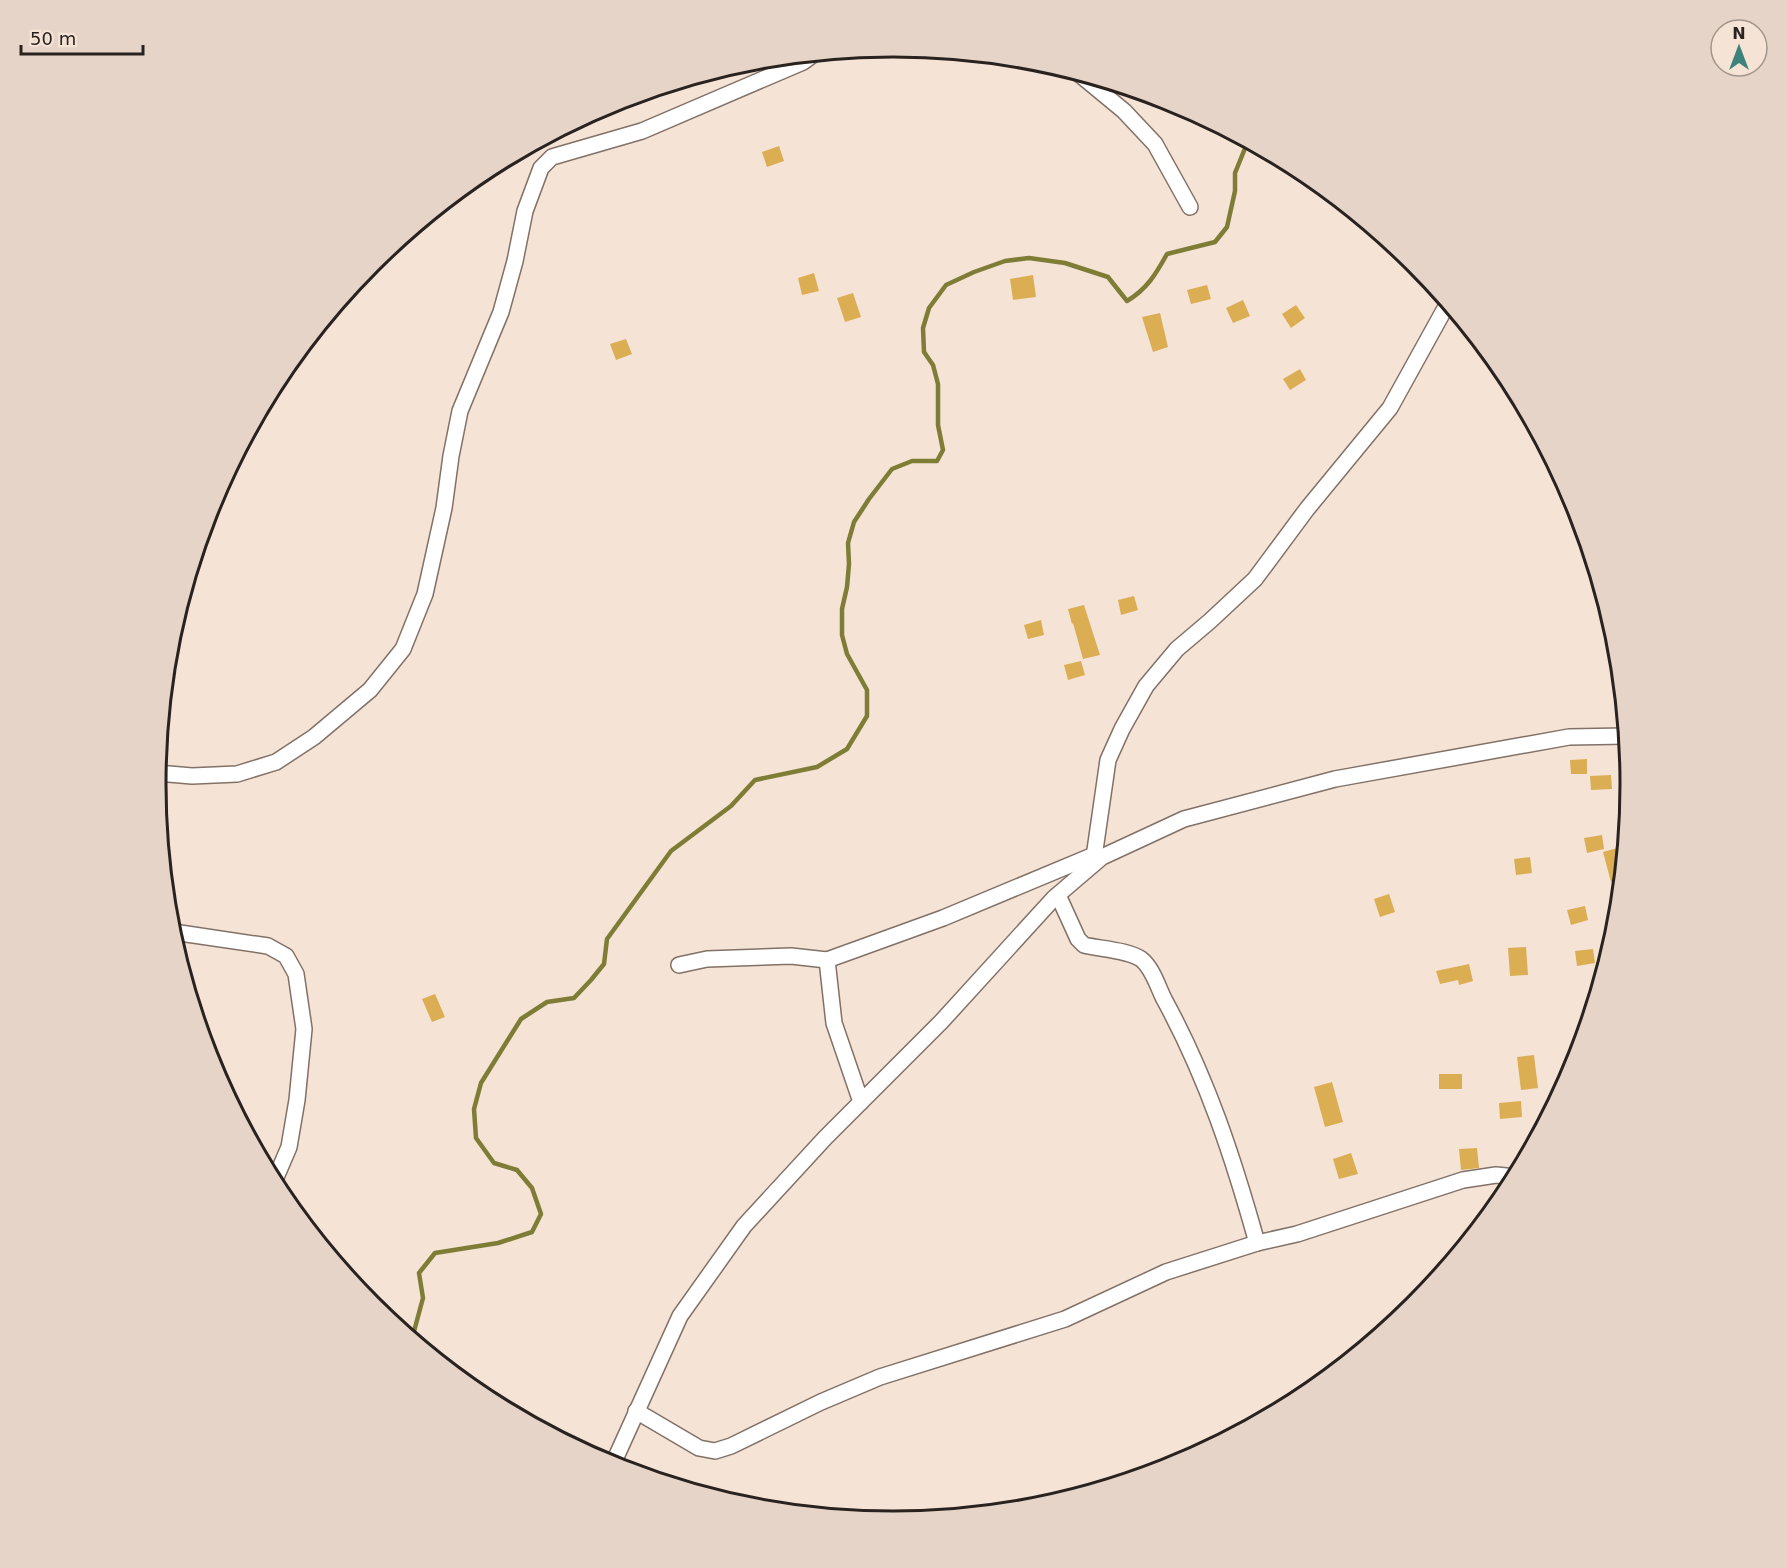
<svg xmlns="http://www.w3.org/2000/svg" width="1787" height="1568" viewBox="0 0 1787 1568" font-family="'DejaVu Sans',sans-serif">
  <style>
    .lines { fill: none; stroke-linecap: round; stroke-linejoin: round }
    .stream { stroke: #7f7c36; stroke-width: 4.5 }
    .building { fill: #dbae53 }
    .minor-casing { stroke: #827166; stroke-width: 18 }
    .minor { stroke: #fff; stroke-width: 15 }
    .rim { fill: none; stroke: #29221e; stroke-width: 3 }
  </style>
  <rect width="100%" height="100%" fill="#f5e3d6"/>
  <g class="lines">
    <!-- stream -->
    <path class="stream" d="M 409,1335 L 413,1335 L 423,1298 L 419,1273 L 435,1253 L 498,1243 L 532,1232 L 541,1214 L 532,1188 L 517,1170 L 494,1163 L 476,1138 L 474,1109 L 481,1083 L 521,1019 L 547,1002 L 574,998 L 591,980 L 604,964 L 607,939 L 671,851 L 731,806 L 755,780 L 817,767 L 847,749 L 867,716 L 867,690 L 847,654 L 842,635 L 842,609 L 847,587 L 849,564 L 848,543 L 854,522 L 869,499 L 892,469 L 912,461 L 937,461 L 943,450 L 938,425 L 938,384 L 933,365 L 924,352 L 923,328 L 929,308 L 946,285 L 974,272 L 1005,261 L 1029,258 L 1065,263 L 1108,277 L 1127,301 C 1147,289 1156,274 1167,254 L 1215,242 L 1227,227 L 1235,191 L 1235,173 L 1248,141"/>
  </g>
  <!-- building -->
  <g class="building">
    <path d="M 779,146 L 784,161 L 767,167 L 762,152 Z"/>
    <path d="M 814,273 L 819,291 L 802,295 L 798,278 Z"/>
    <path d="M 1033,275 L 1036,297 L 1013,300 L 1010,279 Z"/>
    <path d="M 1207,285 L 1211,299 L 1191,304 L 1187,290 Z"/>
    <path d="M 853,293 L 861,317 L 845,322 L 837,298 Z"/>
    <path d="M 1243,300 L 1250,316 L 1233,323 L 1226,308 Z"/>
    <path d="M 1296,305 L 1305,318 L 1291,328 L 1282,314 Z"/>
    <path d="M 1160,313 L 1168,347 L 1153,352 L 1142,317 Z"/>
    <path d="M 626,339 L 632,354 L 616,360 L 610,344 Z"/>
    <path d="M 1300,369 L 1306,380 L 1290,390 L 1283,379 Z"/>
    <path d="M 1134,596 L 1138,610 L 1121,615 L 1118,600 Z"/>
    <path d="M 1084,605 L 1100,655 L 1083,659 L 1073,623 L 1072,624 L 1068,609 Z"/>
    <path d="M 1041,620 L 1044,635 L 1028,639 L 1024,625 Z"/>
    <path d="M 1081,661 L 1085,675 L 1068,680 L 1064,665 Z"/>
    <path d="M 1587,759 L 1587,774 L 1571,774 L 1570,760 Z"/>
    <path d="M 1611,775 L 1612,789 L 1591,790 L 1590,776 Z"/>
    <path d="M 1602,835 L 1604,849 L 1587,853 L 1584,838 Z"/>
    <path d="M 1621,847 L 1624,857 L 1622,879 L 1611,882 L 1603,852 Z"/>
    <path d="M 1530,857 L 1532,873 L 1516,875 L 1514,859 Z"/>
    <path d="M 1389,894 L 1395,912 L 1380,917 L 1374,899 Z"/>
    <path d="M 1585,906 L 1588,920 L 1571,925 L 1567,910 Z"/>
    <path d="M 1526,947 L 1528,975 L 1510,976 L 1508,948 Z"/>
    <path d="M 1593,949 L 1595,963 L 1577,966 L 1575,951 Z"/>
    <path d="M 1469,964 L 1473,981 L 1459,985 L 1458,980 L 1440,984 L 1436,971 Z"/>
    <path d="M 435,994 L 445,1017 L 432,1022 L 422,999 Z"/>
    <path d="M 1534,1055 L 1538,1088 L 1521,1090 L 1517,1057 Z"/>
    <rect x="1439" y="1074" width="23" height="15"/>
    <path d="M 1332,1082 L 1343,1122 L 1325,1127 L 1314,1087 Z"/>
    <path d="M 1521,1101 L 1522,1117 L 1500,1119 L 1499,1103 Z"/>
    <path d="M 1477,1148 L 1479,1168 L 1461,1170 L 1459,1149 Z"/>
    <path d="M 1351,1153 L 1358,1174 L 1339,1179 L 1333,1159 Z"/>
  </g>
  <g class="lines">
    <!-- minor casing -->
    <g class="minor-casing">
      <g id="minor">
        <path d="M 1078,73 L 1124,111 L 1155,144 L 1190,207"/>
        <path d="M 157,773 L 192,776 L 237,774 L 276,762 L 314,737 L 370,690 L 403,649 L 425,594 L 444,508 L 451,456 L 460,411 L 501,312 L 515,261 L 525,211 L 541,168 L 552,157 L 642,131 L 803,62 L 814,54"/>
        <path d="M 1093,864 L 1108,760 L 1122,729 L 1146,686 L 1177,649 L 1210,621 L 1255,579 L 1307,509 L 1390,408 L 1448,303"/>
        <path d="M 1058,895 L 1078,939 L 1084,945 C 1100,949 1128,950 1141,959 C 1152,967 1158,987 1164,999 C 1207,1078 1233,1157 1257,1243"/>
        <path d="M 171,930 L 180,933 L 268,946 L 286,956 L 296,974 L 304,1029 L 297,1100 L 289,1147 L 274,1182"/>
        <path d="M 827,960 L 834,1023 L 861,1102"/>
        <path d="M 679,965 L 707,959 L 791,956 L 827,960 L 943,918 L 1094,855"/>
        <path d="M 636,1411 L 699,1448 L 715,1451 L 731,1446 L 821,1402 L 880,1377 L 1065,1319 L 1166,1272 L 1257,1243 L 1297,1234 L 1463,1180 L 1496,1175 L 1516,1177"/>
        <path d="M 612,1466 L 680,1316 L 744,1226 L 825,1138 L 941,1022 L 1054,898 L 1102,857 L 1184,819 L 1335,779 L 1569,737 L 1626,736"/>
      </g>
    </g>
    <!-- minor -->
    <use href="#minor" class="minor"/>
  </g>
  <!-- crop -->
  <path d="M0 0H1787V1568H0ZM166 784a727 727 0 1 1 1454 0a727 727 0 1 1-1454 0Z" fill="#e5d4c7" fill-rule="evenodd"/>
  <path class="rim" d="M166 784a727 727 0 1 1 1454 0a727 727 0 1 1-1454 0Z"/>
  <!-- north arrow -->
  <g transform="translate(1739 48)"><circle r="28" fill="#f5e3d6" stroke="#a3968c" stroke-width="1.5"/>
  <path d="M0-4.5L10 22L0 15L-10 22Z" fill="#3d837c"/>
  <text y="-9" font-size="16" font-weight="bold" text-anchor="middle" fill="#29221e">N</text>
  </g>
  <!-- scale -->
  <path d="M21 45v9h122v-9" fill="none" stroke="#29221e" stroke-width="3"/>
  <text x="30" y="45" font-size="18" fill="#29221e" stroke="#f5e3d6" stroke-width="4.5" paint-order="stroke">50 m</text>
</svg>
